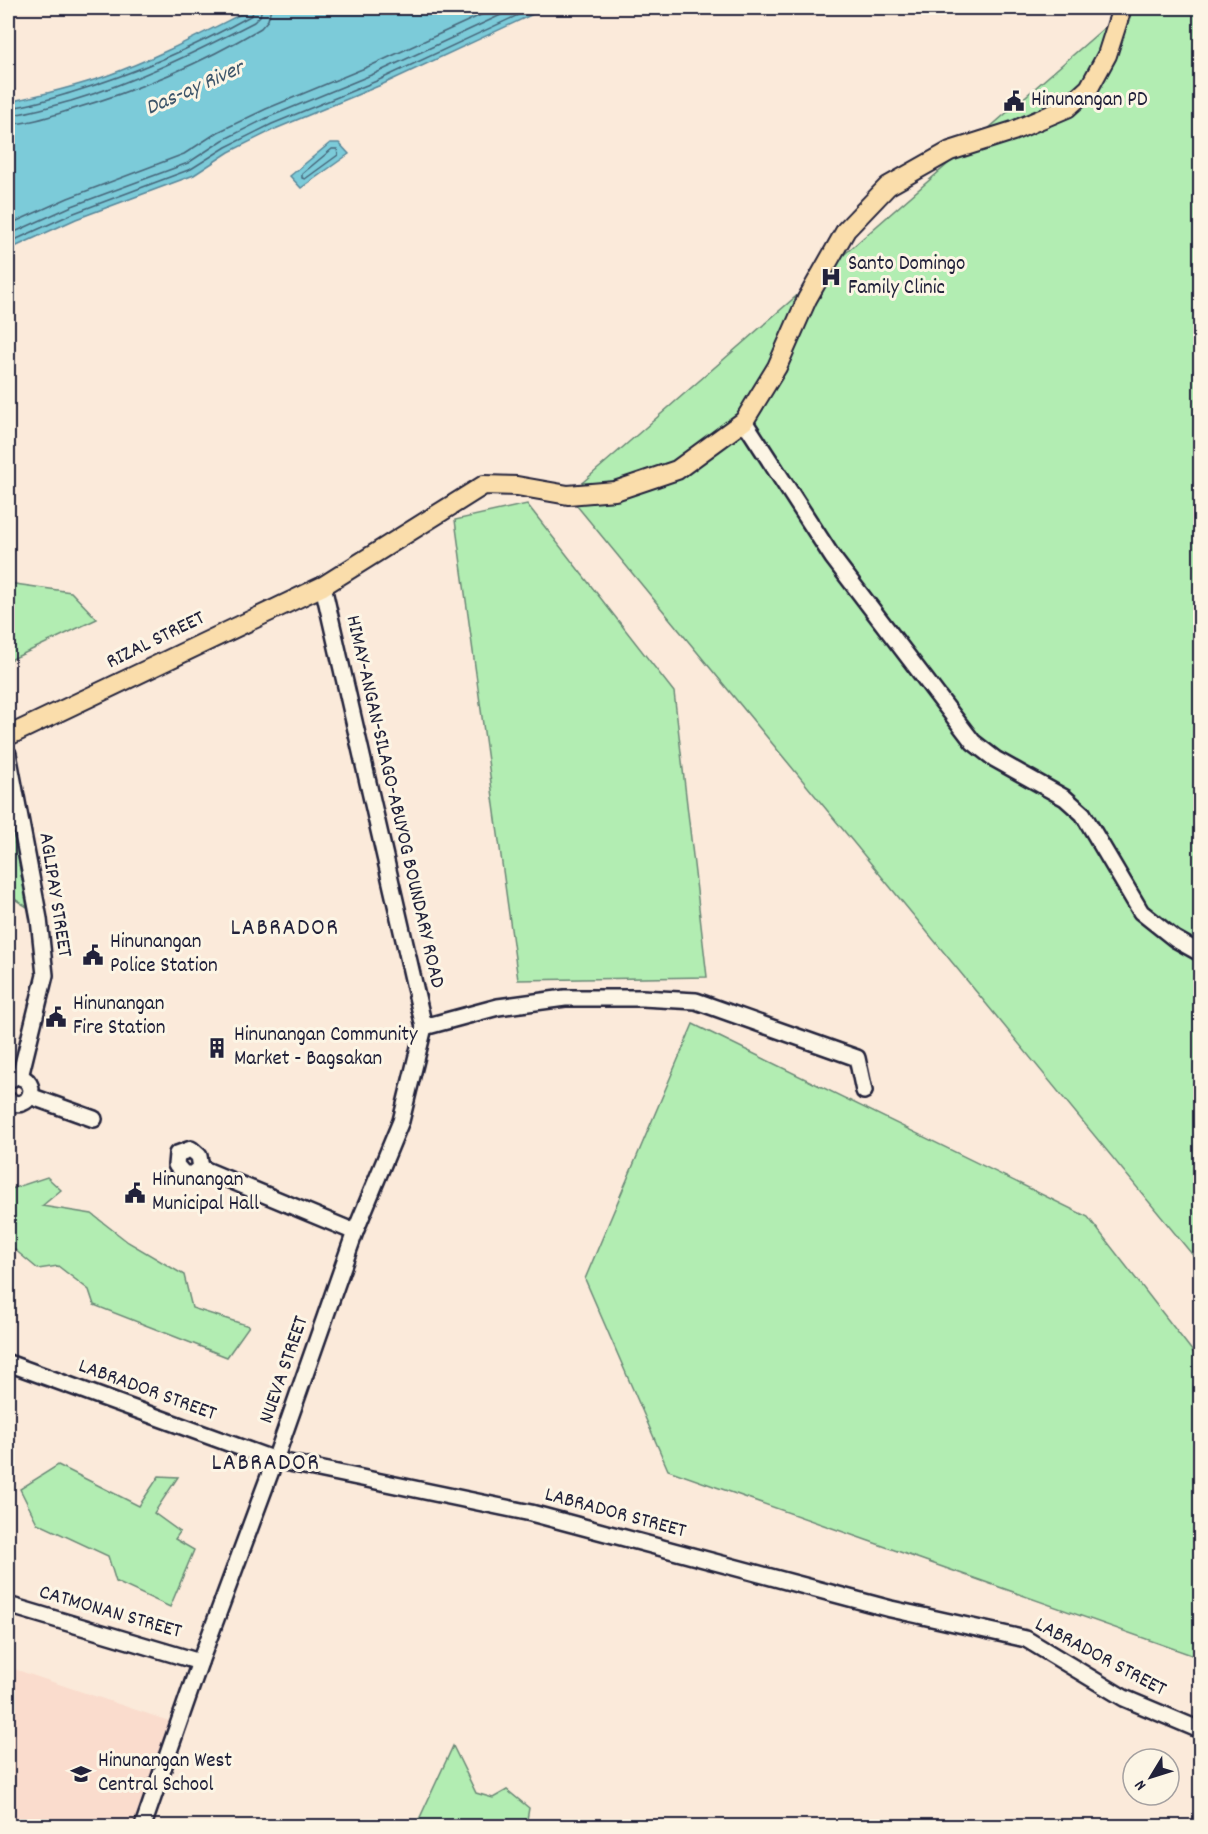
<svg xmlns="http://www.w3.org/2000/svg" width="1208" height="1834" viewBox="0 0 1208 1834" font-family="Dekko,sans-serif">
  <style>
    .built { fill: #fadccd }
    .green { fill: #b2edb2; stroke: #6a8876; stroke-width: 1.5 }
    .water { fill: #7ccbd9; stroke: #58879a; stroke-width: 1.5 }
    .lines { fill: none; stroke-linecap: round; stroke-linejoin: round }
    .shore { stroke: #46667a; stroke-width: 1.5 }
    .minor-casing { stroke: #22223b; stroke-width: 20 }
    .major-casing { stroke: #22223b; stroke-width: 22 }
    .minor { stroke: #fcf5e5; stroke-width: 15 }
    .major { stroke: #faddab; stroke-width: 18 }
    .labels { text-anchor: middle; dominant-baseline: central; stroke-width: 6; stroke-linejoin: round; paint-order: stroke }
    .poi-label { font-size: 21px; fill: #22223b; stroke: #fcf5e5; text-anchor: start }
    .street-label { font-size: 21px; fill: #22223b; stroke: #fcf5e5 }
    .water-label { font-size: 22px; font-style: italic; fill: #3d556a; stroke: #fcf5e5 }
    .quarter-label { font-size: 24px; letter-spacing: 1.5px; fill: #22223b; stroke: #fcf5e5 }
  </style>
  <rect width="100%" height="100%" fill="#fbeada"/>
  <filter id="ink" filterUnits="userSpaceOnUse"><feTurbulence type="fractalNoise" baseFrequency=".0167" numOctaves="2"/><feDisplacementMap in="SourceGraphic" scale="12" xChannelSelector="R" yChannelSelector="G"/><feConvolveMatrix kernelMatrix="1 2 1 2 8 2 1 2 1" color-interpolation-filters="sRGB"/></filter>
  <g filter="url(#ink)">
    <!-- built -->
    <path class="built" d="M 8,1667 L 172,1722 L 135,1826 L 8,1826 Z"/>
    <!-- green -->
    <g class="green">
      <path d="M 1127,8 L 1200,8 L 1200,1264 L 568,495 Z"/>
      <path d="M 527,504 L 674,692 L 707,977 L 518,980 L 455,520 Z"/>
      <path d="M 8,583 L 71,592 L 97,619 L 8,661 Z"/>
      <path d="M 8,804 L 27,907 L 8,895 Z"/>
      <path d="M 693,1024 L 1088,1217 L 1200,1361 L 1200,1658 L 668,1470 L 585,1279 Z"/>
      <path d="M 47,1177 L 61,1190 L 42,1206 L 92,1214 L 128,1242 L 184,1275 L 192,1308 L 249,1326 L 227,1357 L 94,1305 L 89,1290 L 58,1266 L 38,1269 L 8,1244 L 8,1190 Z"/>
      <path d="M 58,1465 L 139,1506 L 159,1476 L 178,1477 L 154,1513 L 180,1532 L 175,1539 L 194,1550 L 170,1607 L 116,1582 L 108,1556 L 37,1523 L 20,1489 Z"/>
      <path d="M 453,1746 L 476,1793 L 493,1798 L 507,1790 L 529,1808 L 526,1826 L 416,1826 Z"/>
    </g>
    <!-- water -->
    <g class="water">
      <path d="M 253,8 L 546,8 L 381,85 L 275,129 L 229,152 L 194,175 L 76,219 L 8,250 L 8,102 C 41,95 74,87 106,76 C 157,58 205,32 253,8 Z"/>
      <path d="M 330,143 L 339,143 L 349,154 L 301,188 L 290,176 Z"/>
    </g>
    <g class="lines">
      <!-- shore -->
      <g class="shore">
        <path d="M 8,108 C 28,106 50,99 70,93 C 133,74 195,47 252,15 L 254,8"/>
        <path d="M 8,115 C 28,114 51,106 71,101 C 135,82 194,53 254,22 L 260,16 L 262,8"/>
        <path d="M 8,124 C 28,124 51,116 70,110 C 136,91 202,63 261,28 L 268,20 L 271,8"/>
        <path d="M 332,149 L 337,149 L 338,155 L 305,179 L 302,178 L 302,174 Z"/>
        <path d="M 8,225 L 68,198 L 184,154 L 218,132 L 266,109 L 372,65 L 496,8"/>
        <path d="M 8,235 L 72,206 L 188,163 L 223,140 L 269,117 L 376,73 L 516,8"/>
        <path d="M 8,243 L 74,213 L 191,169 L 226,147 L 272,124 L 379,80 L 533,8"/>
      </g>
      <!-- minor casing -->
      <g class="minor-casing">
        <g id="minor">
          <path d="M 744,421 L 833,558 L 973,742 L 995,759 L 1065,798 L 1083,814 L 1141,912 L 1175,939 L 1200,953"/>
          <path d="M 8,754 L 39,919 L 45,975 L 20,1077"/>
          <path d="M 424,1027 L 498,1007 L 565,998 L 642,998 L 696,1001 L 857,1058 L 864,1091"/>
          <path d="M 8,1081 L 16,1076 C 43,1080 29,1115 8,1100"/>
          <path d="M 30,1096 L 94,1119"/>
          <path d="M 191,1149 L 199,1156 L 201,1168 L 193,1174 L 184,1174 L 176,1165 L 177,1154 Z"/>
          <path d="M 201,1168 L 355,1232"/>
          <path d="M 8,1363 L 275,1460 L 531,1513 L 891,1609 L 1026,1639 L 1124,1698 L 1200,1730"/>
          <path d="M 8,1605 L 200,1662"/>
          <path d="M 143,1826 L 200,1662 L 275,1460 L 355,1232 L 401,1121 L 424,1027 L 323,586"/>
        </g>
      </g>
      <!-- major casing -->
      <g class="major-casing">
        <path id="major" d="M 8,736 L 323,586 L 484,485 L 517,486 L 568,495 L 615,491 L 677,470 L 744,421 L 777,367 L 807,299 L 846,230 L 888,186 L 950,151 L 1013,131 L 1067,108 L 1089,88 L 1107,55 L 1122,8"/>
      </g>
      <!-- minor -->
      <use href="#minor" class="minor"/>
      <!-- major -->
      <use href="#major" class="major"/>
    </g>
  </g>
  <!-- icons -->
  <defs>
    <g id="civic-bare" transform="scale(1.62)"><path d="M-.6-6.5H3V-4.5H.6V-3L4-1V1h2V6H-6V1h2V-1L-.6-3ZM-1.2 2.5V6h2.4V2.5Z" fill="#22223b" stroke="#fcf5e5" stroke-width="2.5" paint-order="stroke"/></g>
    <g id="hospital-bare" transform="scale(1.62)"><path d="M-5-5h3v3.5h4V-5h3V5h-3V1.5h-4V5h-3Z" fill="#22223b" stroke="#fcf5e5" stroke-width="2.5" paint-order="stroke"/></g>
    <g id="building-bare" transform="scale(1.62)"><path d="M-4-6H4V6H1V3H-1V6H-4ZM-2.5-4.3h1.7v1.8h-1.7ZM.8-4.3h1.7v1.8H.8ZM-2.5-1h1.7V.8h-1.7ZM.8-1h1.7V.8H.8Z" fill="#22223b" stroke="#fcf5e5" stroke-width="2.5" paint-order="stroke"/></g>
    <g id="school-bare" transform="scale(1.62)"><path d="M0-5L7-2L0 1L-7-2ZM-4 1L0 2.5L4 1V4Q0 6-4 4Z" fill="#22223b" stroke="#fcf5e5" stroke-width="2.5" paint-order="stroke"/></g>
  </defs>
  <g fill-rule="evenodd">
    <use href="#civic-bare" x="1014" y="101"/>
    <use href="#hospital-bare" x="831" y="277"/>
    <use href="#civic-bare" x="93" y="955"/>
    <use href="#civic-bare" x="56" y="1017"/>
    <use href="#building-bare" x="217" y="1048"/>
    <use href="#civic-bare" x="135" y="1193"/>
    <use href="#school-bare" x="81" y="1774"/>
  </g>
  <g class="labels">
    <!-- poi labels -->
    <g class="poi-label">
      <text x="1031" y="101">Hinunangan PD</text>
      <text x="848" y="265">Santo Domingo<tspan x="848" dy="24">Family Clinic</tspan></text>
      <text x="110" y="943">Hinunangan<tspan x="110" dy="24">Police Station</tspan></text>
      <text x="73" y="1005">Hinunangan<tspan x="73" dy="24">Fire Station</tspan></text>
      <text x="234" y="1036">Hinunangan Community<tspan x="234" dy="24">Market - Bagsakan</tspan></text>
      <text x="152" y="1181">Hinunangan<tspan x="152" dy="24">Municipal Hall</tspan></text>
      <text x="98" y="1762">Hinunangan West<tspan x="98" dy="24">Central School</tspan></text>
    </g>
    <!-- street labels -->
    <g class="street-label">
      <text transform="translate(156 641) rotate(-26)">RIZAL STREET</text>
      <text transform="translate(394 802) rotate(77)">HIMAY-ANGAN-SILAGO-ABUYOG BOUNDARY ROAD</text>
      <text transform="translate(54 895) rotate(81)">AGLIPAY STREET</text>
      <text transform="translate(285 1370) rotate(-71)">NUEVA STREET</text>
      <text transform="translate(147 1391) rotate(20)">LABRADOR STREET</text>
      <text transform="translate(615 1514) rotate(15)">LABRADOR STREET</text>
      <text transform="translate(110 1613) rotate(16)">CATMONAN STREET</text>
      <text transform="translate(1100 1658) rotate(28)">LABRADOR STREET</text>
    </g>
    <!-- water labels -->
    <g class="water-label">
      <text transform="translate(195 89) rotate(-24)">Das-ay River</text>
    </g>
    <!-- quarter labels -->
    <g class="quarter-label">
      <text x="285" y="929">LABRADOR</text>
      <text x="266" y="1464">LABRADOR</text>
    </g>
  </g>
  <!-- margin -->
  <rect width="1208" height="1834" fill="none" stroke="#fcf5e5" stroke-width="30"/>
  <rect x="15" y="15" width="1178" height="1804" fill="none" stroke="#22223b" stroke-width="2" filter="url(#ink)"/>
  <!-- north arrow -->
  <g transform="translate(1151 1777) rotate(232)"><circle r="28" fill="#fcf5e5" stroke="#a5a1a1" stroke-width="1.5"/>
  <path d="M0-4.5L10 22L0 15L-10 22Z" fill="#22223b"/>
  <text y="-9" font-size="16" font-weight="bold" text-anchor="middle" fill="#22223b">N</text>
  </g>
</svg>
